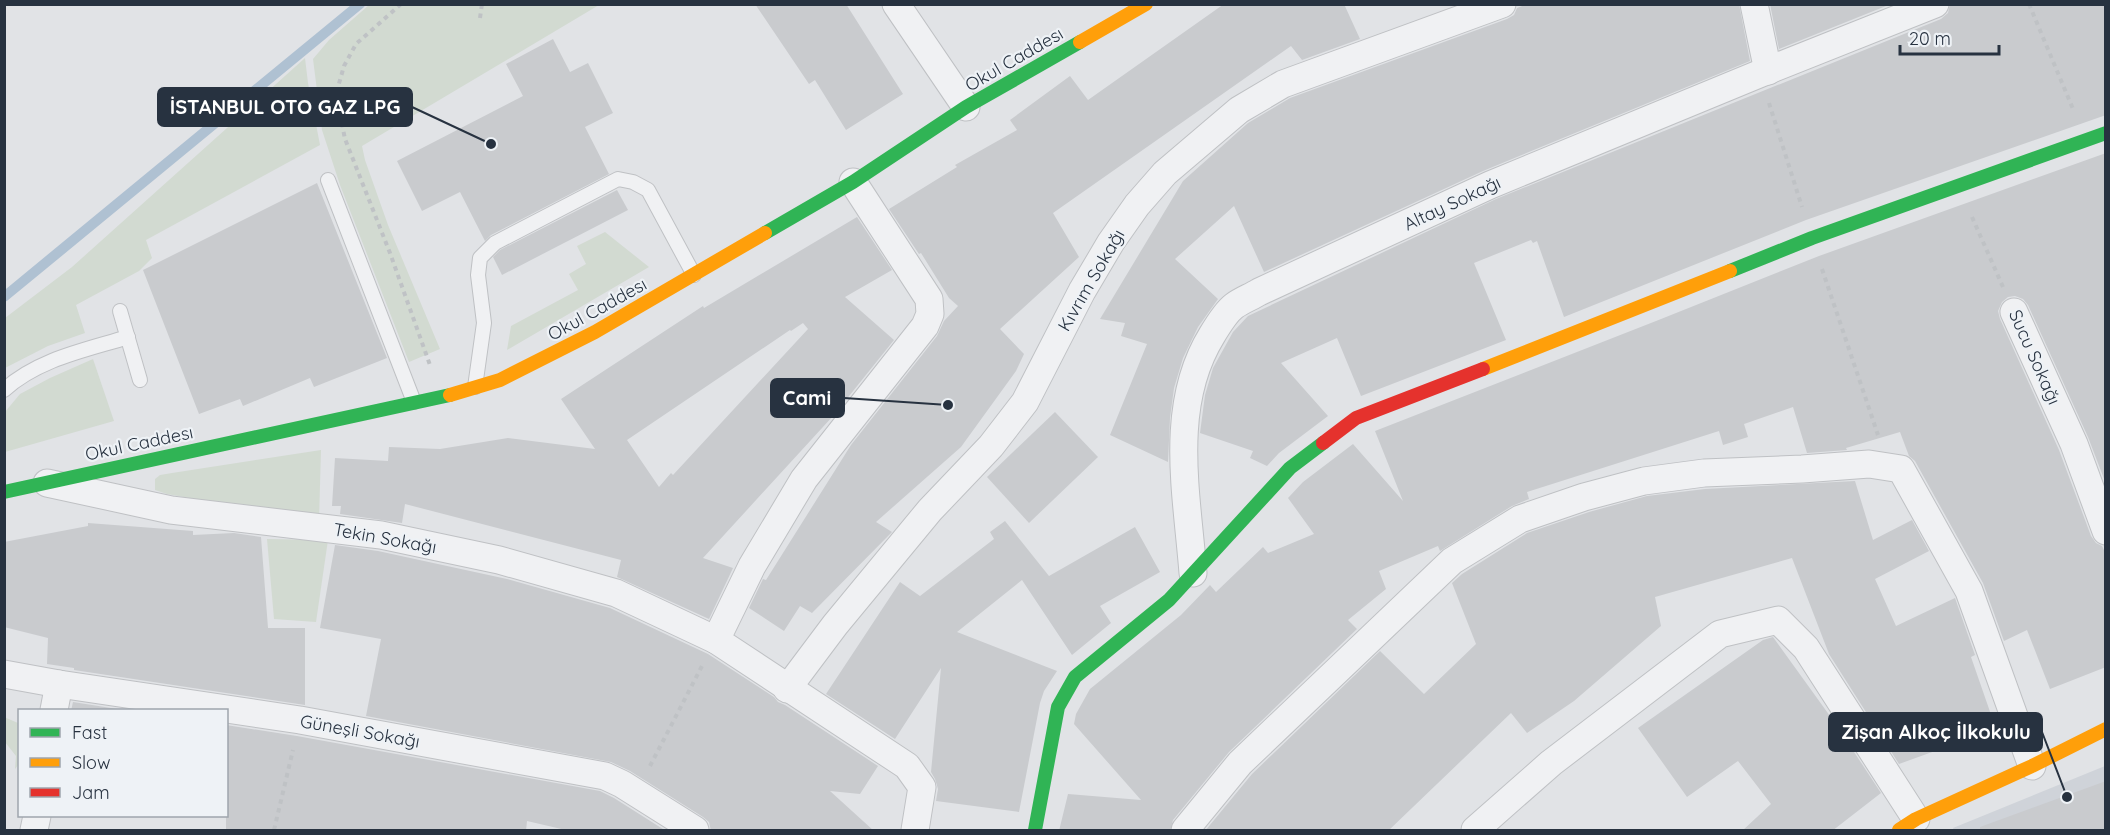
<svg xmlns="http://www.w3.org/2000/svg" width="2110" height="835" viewBox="0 0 2110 835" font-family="Quicksand,sans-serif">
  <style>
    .built { fill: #cfd3d9 }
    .green { fill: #d2dad1 }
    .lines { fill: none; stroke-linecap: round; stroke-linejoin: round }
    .stream { stroke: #afc1d2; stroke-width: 10 }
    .building { fill: #c9cbce; fill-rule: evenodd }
    .lane-casing { stroke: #bfc1c4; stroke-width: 16 }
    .street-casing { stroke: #bfc1c4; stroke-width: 29 }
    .path { stroke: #bfc2c5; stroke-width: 4; stroke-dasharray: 4.5 4.5; stroke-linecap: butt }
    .lane { stroke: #f0f1f3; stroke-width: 14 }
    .street { stroke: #f0f1f3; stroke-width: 27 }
    .fast { stroke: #30b455; stroke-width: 14 }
    .slow { stroke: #ff9f0a; stroke-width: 14 }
    .jam { stroke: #e5322d; stroke-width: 14 }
    .labels { text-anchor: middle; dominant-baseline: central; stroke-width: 4.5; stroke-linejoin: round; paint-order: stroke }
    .street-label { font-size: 18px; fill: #273240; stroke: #eef2f6 }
    .leader { fill: none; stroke: #273240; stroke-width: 2 }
    .callout-dot { fill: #273240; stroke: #eef2f6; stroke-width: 2 }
    .callout { fill: #273240; stroke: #273240; stroke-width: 2 }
    .callout-label { font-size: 20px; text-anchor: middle; font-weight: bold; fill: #fff }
  </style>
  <rect width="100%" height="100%" fill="#e1e3e6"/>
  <!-- built -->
  <path class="built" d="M 2105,766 L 2105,830 L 1954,830 L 1953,828 Z"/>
  <!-- green -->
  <g class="green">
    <path d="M 369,5 L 599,5 L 362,146 L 365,160 L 388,225 L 440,349 L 409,362 L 340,185 L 322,130 L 313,59 L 329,40 Z"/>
    <path d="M 305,58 L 308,83 L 320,145 L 146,240 L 152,258 L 139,271 L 76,305 L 85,333 L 48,346 L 5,368 L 5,318 L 72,267 Z"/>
    <path d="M 605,232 L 649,267 L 507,350 L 511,326 L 578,290 L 569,274 L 586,264 L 577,246 Z"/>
    <path d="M 93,359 L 114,421 L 5,452 L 5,412 L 20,394 L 50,378 Z"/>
    <path d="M 321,450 L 319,521 L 167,494 L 155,490 L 155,479 L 160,475 L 172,473 Z"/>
    <path d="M 267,539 L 328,540 L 316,622 L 274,619 Z"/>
    <path d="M 4,717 L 18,723 L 19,725 L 19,764 L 15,769 L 16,756 L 5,742 Z"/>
  </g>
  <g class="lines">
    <!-- stream -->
    <path class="stream" d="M 4,297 L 360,4"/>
  </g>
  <!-- building -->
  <g class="building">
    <path d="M 755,4 L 846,4 L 903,94 L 846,130 L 815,80 L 809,84 Z"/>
    <path d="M 1224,4 L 1344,4 L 1360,39 L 1302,60 L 1291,46 L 1053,213 L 1079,257 L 1000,329 L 1024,354 L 1016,371 L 961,447 L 876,522 L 892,532 L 812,613 L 800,606 L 784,631 L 749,608 L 763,579 L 766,580 L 851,445 L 937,336 L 944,321 L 958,306 L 949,298 L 921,253 L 919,254 L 889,209 L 957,167 L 955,165 L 1017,130 L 1010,120 L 1070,76 L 1088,100 Z"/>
    <path d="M 1527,4 L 1739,4 L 1750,61 L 1483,171 L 1264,272 L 1234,206 L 1175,259 L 1218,299 L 1198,327 L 1183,358 L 1174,388 L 1170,418 L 1168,462 L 1110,435 L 1147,344 L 1121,336 L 1125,323 L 1100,319 L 1183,181 L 1248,123 L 1290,98 L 1507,19 L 1514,15 L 1517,8 Z"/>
    <path d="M 1770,4 L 1891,4 L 1779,49 Z"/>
    <path d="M 1950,4 L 2106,4 L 2106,115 L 1806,220 L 1564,317 L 1537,241 L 1533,243 L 1531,240 L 1474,263 L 1506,340 L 1361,396 L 1337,338 L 1281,363 L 1328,416 L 1279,453 L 1267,466 L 1250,458 L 1253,451 L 1200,433 L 1205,395 L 1213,368 L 1233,332 L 1248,316 L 1496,199 L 1941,19 L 1948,13 Z"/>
    <path d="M 553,39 L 570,72 L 588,63 L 613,113 L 585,127 L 609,174 L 491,235 L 485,241 L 460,192 L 422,211 L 397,161 L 523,96 L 506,64 Z"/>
    <path d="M 2106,153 L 2106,484 L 2088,437 L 2028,305 L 2023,299 L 2015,296 L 2008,297 L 2002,302 L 1998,311 L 2000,319 L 2059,450 L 2091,536 L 2096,543 L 2102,546 L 2106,554 L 2106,667 L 2050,689 L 2027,630 L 2004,641 L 1983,583 L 1915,461 L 1909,456 L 1900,432 L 1846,448 L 1847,450 L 1807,453 L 1793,407 L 1744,424 L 1748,437 L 1723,445 L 1719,431 L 1527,492 L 1529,499 L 1512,506 L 1440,551 L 1438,546 L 1379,571 L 1386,589 L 1348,620 L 1357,629 L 1229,752 L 1173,820 L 1170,831 L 1059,831 L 1068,794 L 1141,800 L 1074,724 L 1076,714 L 1090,689 L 1181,615 L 1210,585 L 1216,592 L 1263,547 L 1268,553 L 1314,534 L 1288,498 L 1303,482 L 1353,444 L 1403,501 L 1375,431 L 1656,321 L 1819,256 Z"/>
    <path d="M 317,183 L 387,358 L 314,387 L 310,378 L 243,406 L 240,399 L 199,414 L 143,270 Z"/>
    <path d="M 617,190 L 628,210 L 502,275 L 493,257 L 500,250 Z"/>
    <path d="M 857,217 L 892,270 L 845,297 L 894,340 L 833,416 L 703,558 L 733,568 L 709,619 L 617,577 L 621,560 L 405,504 L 402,523 L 340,514 L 341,506 L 332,506 L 335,458 L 388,461 L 389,447 L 440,449 L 508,438 L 595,449 L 561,399 L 703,306 L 704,308 ZM 803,323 L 808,329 L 673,475 L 671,473 L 659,487 L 627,440 L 790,330 L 791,331 Z"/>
    <path d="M 1055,412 L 1098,457 L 1029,523 L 987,477 Z"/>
    <path d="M 1855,481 L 1873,540 L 1912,520 L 1929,551 L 1875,579 L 1896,626 L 1955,598 L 1975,655 L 1971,657 L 1996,729 L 1899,764 L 1829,654 L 1792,558 L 1655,597 L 1661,626 L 1574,701 L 1527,733 L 1511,713 L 1388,831 L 1205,831 L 1252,774 L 1380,651 L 1424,694 L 1476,644 L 1452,583 L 1462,574 L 1527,533 L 1589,512 L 1647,496 L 1705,489 Z"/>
    <path d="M 1005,521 L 1049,576 L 1135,527 L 1160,572 L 1100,606 L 1111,623 L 1072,655 L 1022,580 L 957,632 L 1057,671 L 1044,691 L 1040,703 L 1019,812 L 936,801 L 938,789 L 935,779 L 931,772 L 941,668 L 895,739 L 826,694 L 900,582 L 920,596 L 994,539 L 990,532 Z"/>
    <path d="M 88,523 L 193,531 L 193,535 L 234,533 L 261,537 L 268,628 L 305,628 L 305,705 L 74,670 L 74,668 L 47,664 L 48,638 L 4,627 L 4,542 L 88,526 Z"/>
    <path d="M 335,545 L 378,551 L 507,579 L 610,608 L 708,654 L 774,697 L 778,702 L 785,705 L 878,766 L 860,794 L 830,791 L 874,831 L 711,831 L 709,822 L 703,817 L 630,771 L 611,762 L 366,716 L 381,639 L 320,628 Z"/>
    <path d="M 1773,637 L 1835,723 L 1881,793 L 1832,831 L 1742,831 L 1771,804 L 1738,761 L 1687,797 L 1638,728 L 1763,640 Z"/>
    <path d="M 73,702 L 130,711 L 71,711 Z"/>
    <path d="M 226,725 L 297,736 L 600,791 L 614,798 L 666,831 L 570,831 L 527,821 L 526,831 L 226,831 Z"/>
    <path d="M 2106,781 L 2106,831 L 1980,831 L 1980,827 Z"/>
  </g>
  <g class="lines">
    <!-- lane casing -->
    <g class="lane-casing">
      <g id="lane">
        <path d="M 328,180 L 414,402"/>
        <path d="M 120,311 L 140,380"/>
        <path d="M 475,387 L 484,323 L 478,275 L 480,258 L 495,243 L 618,179 L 633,182 L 648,190 L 694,275"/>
        <path d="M 4,390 C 38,359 86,350 128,337"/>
      </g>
    </g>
    <!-- street casing -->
    <g class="street-casing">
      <g id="street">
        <path d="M 896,4 L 966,107"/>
        <path d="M 1754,4 L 1768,71"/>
        <path d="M 853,182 L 929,299 L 930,314 L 925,326 L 804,479 L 752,566 L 716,640 L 907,766 L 922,787 L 915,830"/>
        <path d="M 2014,312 L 2074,444 L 2106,531"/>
        <path d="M 47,483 L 171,510 L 381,535 L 499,560 L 616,593 L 716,640"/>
        <path d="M 1193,573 C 1187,494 1168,406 1212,335 C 1218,325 1226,312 1234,306 C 1242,300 1251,297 1259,292 L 1490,185 L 1759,74 L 1935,4"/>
        <path d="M 4,674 L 59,684 L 300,720 L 605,776 L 622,784 L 695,830"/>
        <path d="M 787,689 L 835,625 L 930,510 L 991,446 L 1025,402 L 1082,291 L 1111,242 L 1137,205 L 1165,173 L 1239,110 L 1283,84 L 1502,4"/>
        <path d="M 54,710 L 59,684"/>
        <path d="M 34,830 L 37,816"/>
        <path d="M 1185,830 L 1240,763 L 1452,561 L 1520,519 L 1584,497 L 1644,481 L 1704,473 L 1802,469 L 1869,464 L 1901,469 L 1969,591 L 2032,766"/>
        <path d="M 1475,830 L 1551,763 L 1720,634 L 1778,620 L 1806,648 L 1916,819"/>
      </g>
    </g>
    <!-- path -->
    <g class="path">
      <path d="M 401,4 L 356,44 L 344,66 L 336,94 L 345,139 L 390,253 L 430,365"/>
      <path d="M 2029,4 L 2073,109"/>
      <path d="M 480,18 L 482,4"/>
      <path d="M 1769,103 L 1802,207"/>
      <path d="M 1972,217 L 2003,287"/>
      <path d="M 1822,269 L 1878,435"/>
      <path d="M 650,766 L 702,666"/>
      <path d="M 274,830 L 293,750"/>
    </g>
    <!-- lane -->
    <use href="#lane" class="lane"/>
    <!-- street -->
    <use href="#street" class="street"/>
    <!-- fast -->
    <g class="fast">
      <path d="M 765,233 L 853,182 L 966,107 L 1080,42"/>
      <path d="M 1730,271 L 1812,238 L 2106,133"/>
      <path d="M 4,492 L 450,395"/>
      <path d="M 1035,830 L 1058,707 L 1075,677 L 1169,600 L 1290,468 L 1323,443"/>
    </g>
    <!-- slow -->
    <g class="slow">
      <path d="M 1080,42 L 1146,4"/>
      <path d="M 1483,369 L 1730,271"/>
      <path d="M 450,395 L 500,380 L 595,332 L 765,233"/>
      <path d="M 1899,830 L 1916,819 L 2032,766 L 2106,729"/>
    </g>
    <!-- jam -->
    <path class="jam" d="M 1323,443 L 1356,418 L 1483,369"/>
  </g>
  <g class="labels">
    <!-- street labels -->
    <g class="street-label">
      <text transform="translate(1014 59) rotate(-30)">Okul Caddesı</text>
      <text transform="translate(1452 203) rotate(-25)">Altay Sokağı</text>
      <text transform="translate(1091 280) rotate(-60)">Kıvrım Sokağı</text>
      <text transform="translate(597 309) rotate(-29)">Okul Caddesı</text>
      <text transform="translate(2035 357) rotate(66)">Sucu Sokağı</text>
      <text transform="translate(139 443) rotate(-12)">Okul Caddesı</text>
      <text transform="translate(385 538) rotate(10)">Tekin Sokağı</text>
      <text transform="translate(360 731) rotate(10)">Güneşli Sokağı</text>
    </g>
  </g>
  <!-- callouts -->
  <path class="leader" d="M491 144L412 107M948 405L844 398M2067 797L2042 732"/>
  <g class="callout-dot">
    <circle cx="491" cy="144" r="6"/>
    <circle cx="948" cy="405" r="6"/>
    <circle cx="2067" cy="797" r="6"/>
  </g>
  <g class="callout">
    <rect x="158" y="88" width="254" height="38" rx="6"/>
    <rect x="771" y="379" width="73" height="38" rx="6"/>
    <rect x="1829" y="713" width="213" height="38" rx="6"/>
  </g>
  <g class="callout-label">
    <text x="285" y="114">İSTANBUL OTO GAZ LPG</text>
    <text x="807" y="405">Cami</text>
    <text x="1936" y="739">Zişan Alkoç İlkokulu</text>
  </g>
  <!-- border -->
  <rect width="2110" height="835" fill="none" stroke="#273240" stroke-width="12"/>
  <!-- legend -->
  <rect x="18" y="709" width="210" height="108" fill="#eef2f6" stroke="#9ea5ad" stroke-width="1.5"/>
  <rect x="30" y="728" width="30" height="9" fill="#30b455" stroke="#9ea5ad" stroke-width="1.5"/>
  <text x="72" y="739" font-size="18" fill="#273240">Fast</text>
  <rect x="30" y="758" width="30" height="9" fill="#ff9f0a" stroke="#9ea5ad" stroke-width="1.5"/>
  <text x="72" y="769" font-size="18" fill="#273240">Slow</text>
  <rect x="30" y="788" width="30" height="9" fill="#e5322d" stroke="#9ea5ad" stroke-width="1.5"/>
  <text x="72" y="799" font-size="18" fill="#273240">Jam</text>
  <!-- scale -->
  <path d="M1900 45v9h99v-9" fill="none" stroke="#273240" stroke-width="3"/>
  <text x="1909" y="45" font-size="18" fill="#273240" stroke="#eef2f6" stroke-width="4.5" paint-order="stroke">20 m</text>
</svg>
